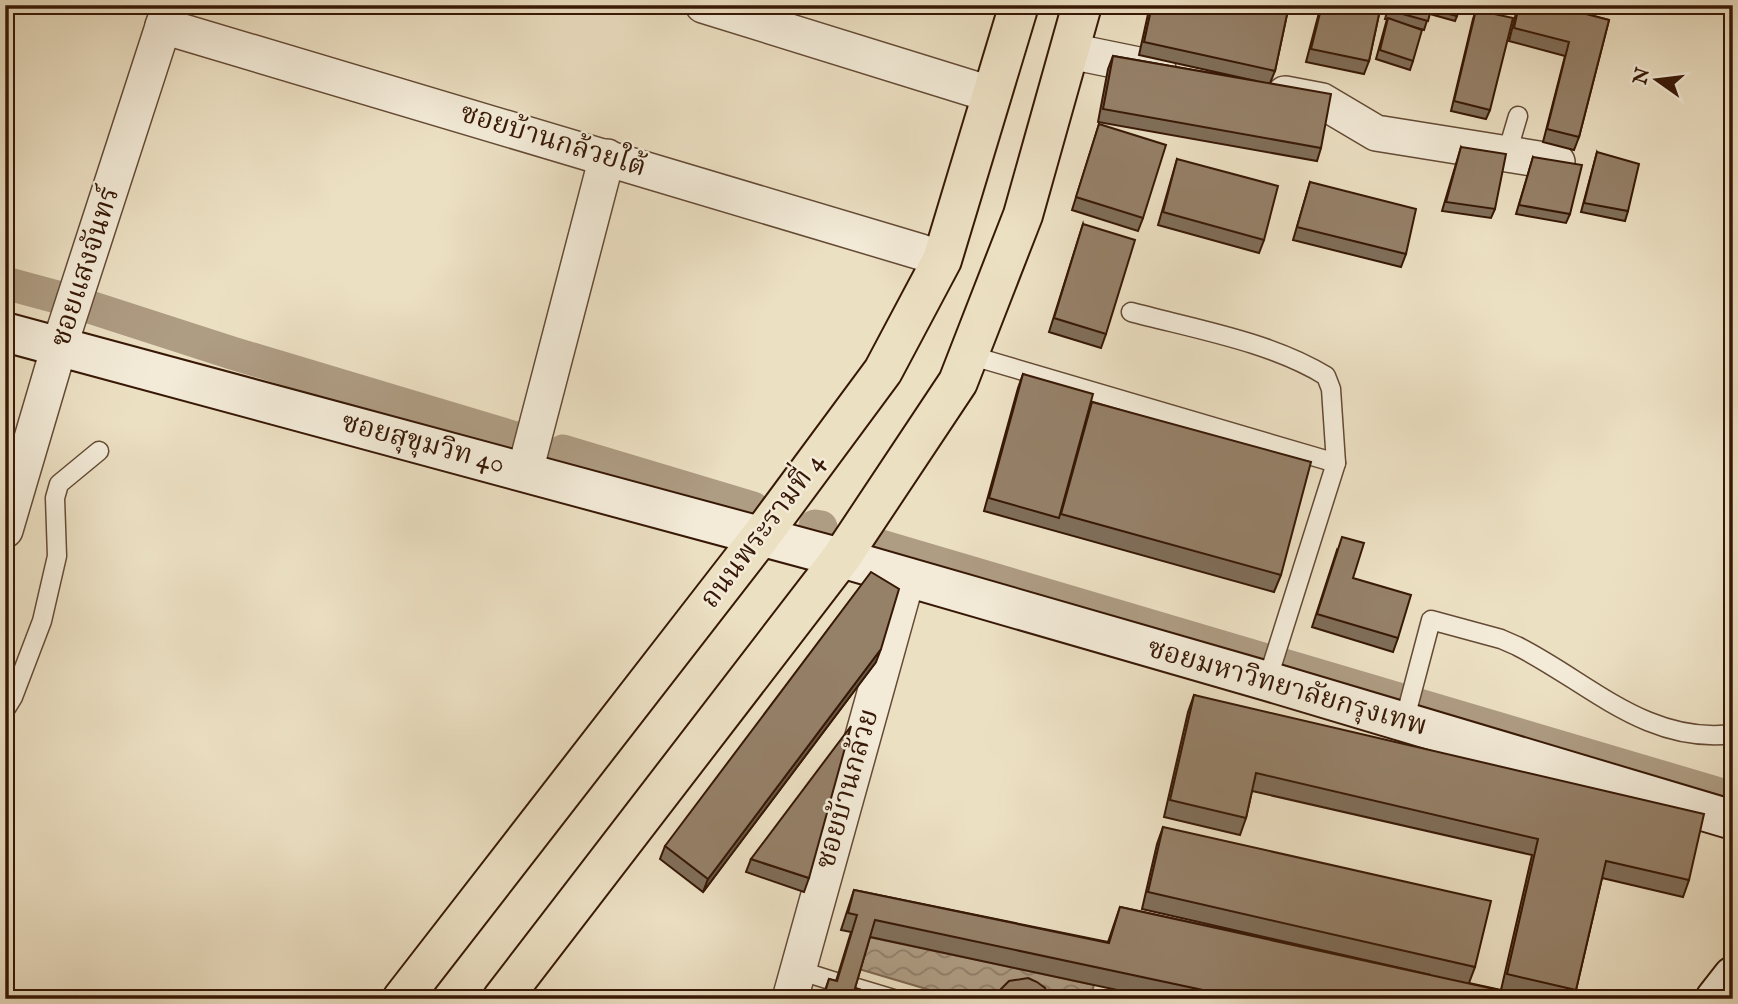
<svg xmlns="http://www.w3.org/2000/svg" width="1738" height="1004" viewBox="0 0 1738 1004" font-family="'IM FELL English','Noto Serif Thai',serif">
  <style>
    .water { fill: url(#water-waves); stroke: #7e6751; stroke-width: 2 }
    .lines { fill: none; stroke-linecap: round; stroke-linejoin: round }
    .canal { stroke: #ae9c83; stroke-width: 33 }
    .lane-casing { stroke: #644a35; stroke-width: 21 }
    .street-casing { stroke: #644a35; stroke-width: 38 }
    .secondary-casing { stroke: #371806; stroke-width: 42 }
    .primary-casing { stroke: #371806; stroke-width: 42 }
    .lane { stroke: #f3ebd8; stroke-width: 18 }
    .street { stroke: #f3ebd8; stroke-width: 35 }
    .secondary { stroke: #f3ebd8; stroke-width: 38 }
    .primary { stroke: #ece0c3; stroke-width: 38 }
    .wall { fill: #806e59; stroke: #371806; stroke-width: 2 }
    .shaded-wall { fill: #685a49; stroke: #371806; stroke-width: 2 }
    .building { fill: #958068; stroke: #371806; stroke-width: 2 }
    .labels { text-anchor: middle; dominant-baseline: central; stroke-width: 5; stroke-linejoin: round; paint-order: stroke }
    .street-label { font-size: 28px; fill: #371806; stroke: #f3ebd8 }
  </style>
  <defs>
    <pattern id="water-waves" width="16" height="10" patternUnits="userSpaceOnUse" patternTransform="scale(1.75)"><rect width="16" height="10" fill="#ae9c83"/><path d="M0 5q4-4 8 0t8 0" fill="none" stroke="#8e7e69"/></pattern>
  </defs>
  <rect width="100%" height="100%" fill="#ece0c3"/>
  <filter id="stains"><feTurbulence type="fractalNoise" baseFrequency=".00286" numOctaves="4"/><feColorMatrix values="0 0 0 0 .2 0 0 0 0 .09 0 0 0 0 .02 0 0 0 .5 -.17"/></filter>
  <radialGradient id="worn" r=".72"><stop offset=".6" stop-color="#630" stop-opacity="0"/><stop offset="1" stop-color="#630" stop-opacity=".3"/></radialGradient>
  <!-- water -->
  <path class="water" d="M 869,937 L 1094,985 L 1090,999 L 949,999 L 950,996 L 859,969 Z"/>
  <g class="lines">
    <!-- canal -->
    <g class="canal">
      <path d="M 5,283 L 68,300 L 232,353 L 526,441"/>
      <path d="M 563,451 L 753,508"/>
      <path d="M 815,526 L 821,527"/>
      <path d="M 871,543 L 1733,798"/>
    </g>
    <!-- lane casing -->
    <g class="lane-casing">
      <g id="lane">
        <path d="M 1507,153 L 1518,116"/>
        <path d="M 1131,312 C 1195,329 1271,342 1326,376 L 1331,389 L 1336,463"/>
        <path d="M 969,355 L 1336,463 L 1267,681"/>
        <path d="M 5,710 L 13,697 L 42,621 L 57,556 L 55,498 L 59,484 L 99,451"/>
        <path d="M 1404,722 L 1431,620 L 1501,639 L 1517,646 C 1587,681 1647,745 1733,734"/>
        <path d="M 798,970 L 836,982"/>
        <path d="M 854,987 L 894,999"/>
      </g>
    </g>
    <!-- street casing -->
    <g class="street-casing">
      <g id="street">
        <path d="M 703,5 L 993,95"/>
        <path d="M 163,26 L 921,252 L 942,260"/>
        <path d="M 1070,51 L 1158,69"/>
        <path d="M 1285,94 L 1322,101 L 1376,133 L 1557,162"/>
        <path d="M 525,471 L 607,157"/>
        <path d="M 5,530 L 59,347 L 170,5"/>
        <path d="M 790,999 L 907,578"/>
      </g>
    </g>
    <!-- secondary casing -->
    <g class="secondary-casing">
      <g id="secondary">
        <path d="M 5,332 L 841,558 L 1267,681 L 1733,820"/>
        <path d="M 1715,999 L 1733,976"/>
      </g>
    </g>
    <!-- primary casing -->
    <g class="primary-casing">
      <g id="primary">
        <path d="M 402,999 L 761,536 L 883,371 L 942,260 L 1019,5"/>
        <path d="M 502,999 L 841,558 L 958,382 L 1023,215 L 1082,5"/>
      </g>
    </g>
    <!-- lane -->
    <use href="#lane" class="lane"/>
    <!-- street -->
    <use href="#street" class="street"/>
    <!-- secondary -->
    <use href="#secondary" class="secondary"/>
    <!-- primary -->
    <use href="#primary" class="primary"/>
  </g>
  <!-- wall -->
  <g class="wall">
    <path d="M 1150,5 L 1289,5 L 1275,71 L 1270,83 L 1321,148 L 1317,161 L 1098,122 L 1108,69 L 1113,56 L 1256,81 L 1139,55 Z"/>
    <path d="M 1321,5 L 1381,5 L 1369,61 L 1364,74 L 1306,62 Z"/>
    <path d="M 1389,5 L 1432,5 L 1424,30 L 1406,25 L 1413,61 L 1410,70 L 1376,59 L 1387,19 L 1385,19 Z"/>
    <path d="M 1433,5 L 1457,16 L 1455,21 L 1430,14 Z"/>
    <path d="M 1518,5 L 1552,5 L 1609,20 L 1579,137 L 1574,150 L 1543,142 L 1565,56 L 1509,41 Z"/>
    <path d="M 1476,10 L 1490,110 L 1486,119 L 1451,111 L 1473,19 Z"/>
    <path d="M 1099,124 L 1143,218 L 1138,231 L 1072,210 Z"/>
    <path d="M 1461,147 L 1495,209 L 1491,218 L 1442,211 Z"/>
    <path d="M 1597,152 L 1628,211 L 1625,221 L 1581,212 Z"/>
    <path d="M 1533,157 L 1570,214 L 1566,223 L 1516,214 Z"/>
    <path d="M 1177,159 L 1264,240 L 1259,253 L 1158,225 Z"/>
    <path d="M 1310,182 L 1406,254 L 1401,267 L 1293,240 Z"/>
    <path d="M 1083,224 L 1106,334 L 1101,348 L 1049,332 Z"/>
    <path d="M 1023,374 L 1089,409 L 1281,575 L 1274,592 L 984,511 L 1018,388 Z"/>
    <path d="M 1337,550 L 1353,578 L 1398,638 L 1393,652 L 1312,627 Z"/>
    <path d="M 876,662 L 703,892 L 660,859 L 665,846 Z"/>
    <path d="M 1194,695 L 1689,880 L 1683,897 L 1602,878 L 1576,990 L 1573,999 L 1159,999 L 870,937 L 855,988 L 890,999 L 822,999 L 829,979 L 836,981 L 851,932 L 841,930 L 854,890 L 1108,942 L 1120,907 L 1431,975 L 1142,909 L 1157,844 L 1163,827 L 1475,967 L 1469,983 L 1501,990 L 1532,855 L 1252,791 L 1246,818 L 1240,835 L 1164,817 L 1188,712 Z"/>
    <path d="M 751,859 L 809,878 L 804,892 L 746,872 Z"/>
  </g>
  <!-- shaded-wall -->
  <path class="shaded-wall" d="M 881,649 L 876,662 L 703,892 L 708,879 Z"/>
  <!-- building -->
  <g class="building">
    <path d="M 1152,5 L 1289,5 L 1275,71 L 1144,42 Z"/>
    <path d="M 1322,5 L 1381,5 L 1369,61 L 1311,49 Z"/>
    <path d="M 1389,5 L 1432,5 L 1428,21 L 1388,10 Z"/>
    <path d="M 1433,5 L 1459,5 L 1457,16 L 1432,10 Z"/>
    <path d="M 1519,5 L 1552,5 L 1609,20 L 1579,137 L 1547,129 L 1569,42 L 1514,28 Z"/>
    <path d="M 1476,10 L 1513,18 L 1490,110 L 1454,101 Z"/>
    <path d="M 1388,18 L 1422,30 L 1413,61 L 1380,50 Z"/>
    <path d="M 1113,56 L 1331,94 L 1321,148 L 1103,109 Z"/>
    <path d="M 1099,124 L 1166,145 L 1143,218 L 1076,197 Z"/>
    <path d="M 1461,147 L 1506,154 L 1495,209 L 1446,202 Z"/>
    <path d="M 1597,152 L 1639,164 L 1628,211 L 1584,203 Z"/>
    <path d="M 1533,157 L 1582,165 L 1570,214 L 1519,205 Z"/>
    <path d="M 1177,159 L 1278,186 L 1264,240 L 1163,212 Z"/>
    <path d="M 1310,182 L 1416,209 L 1406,254 L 1297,227 Z"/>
    <path d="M 1083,224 L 1135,240 L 1106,334 L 1054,318 Z"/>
    <path d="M 1023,374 L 1093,394 L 1059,518 L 989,498 Z"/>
    <path d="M 1092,402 L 1311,462 L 1281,575 L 1061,514 Z"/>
    <path d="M 1342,537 L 1364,543 L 1353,578 L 1411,595 L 1398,638 L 1317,614 Z"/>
    <path d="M 871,572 L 899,589 L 881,649 L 708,879 L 665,846 Z"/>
    <path d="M 1194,695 L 1704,814 L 1689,880 L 1606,861 L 1576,990 L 1507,974 L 1538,839 L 1256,773 L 1246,818 L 1170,800 Z"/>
    <path d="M 851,726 L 809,878 L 751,859 Z"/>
    <path d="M 1163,827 L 1491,901 L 1475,967 L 1148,892 Z"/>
    <path d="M 854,890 L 1109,943 L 1120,907 L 1540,999 L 1245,999 L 875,920 L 855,988 L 890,999 L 823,999 L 829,979 L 837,981 L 857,915 L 848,913 Z"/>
    <path d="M 1028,978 L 1037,982 L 1045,988 L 1051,999 L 995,999 L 996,994 L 1009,981 Z"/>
    <path d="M 694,992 L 720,999 L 692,999 Z"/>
  </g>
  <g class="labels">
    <!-- street labels -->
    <g class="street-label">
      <text transform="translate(553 141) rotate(17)">ซอยบ้านกล้วยใต้</text>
      <text transform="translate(86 267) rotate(-72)">ซอยแสงจันทร์</text>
      <text transform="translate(423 444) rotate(15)">ซอยสุขุมวิท 40</text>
      <text transform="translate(763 531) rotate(-53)">ถนนพระรามที่ 4</text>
      <text transform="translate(1287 688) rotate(16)">ซอยมหาวิทยาลัยกรุงเทพ</text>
      <text transform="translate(848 789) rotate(-74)">ซอยบ้านกล้วย</text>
    </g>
  </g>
  <!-- margin -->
  <rect width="1738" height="1004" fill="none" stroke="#ece0c3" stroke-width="28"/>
  <rect x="7" y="7" width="1724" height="990" fill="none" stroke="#371806" stroke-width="3.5"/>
  <rect x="14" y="14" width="1710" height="976" fill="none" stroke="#371806" stroke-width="2"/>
  <!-- north arrow -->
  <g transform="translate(1657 80) rotate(284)" stroke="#f3ebd8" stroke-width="5" paint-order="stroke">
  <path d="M0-5L12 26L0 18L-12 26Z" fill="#371806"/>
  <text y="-10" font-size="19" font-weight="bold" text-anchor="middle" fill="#371806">N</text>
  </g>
  <rect width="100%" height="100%" filter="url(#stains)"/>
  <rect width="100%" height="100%" fill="url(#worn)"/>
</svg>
